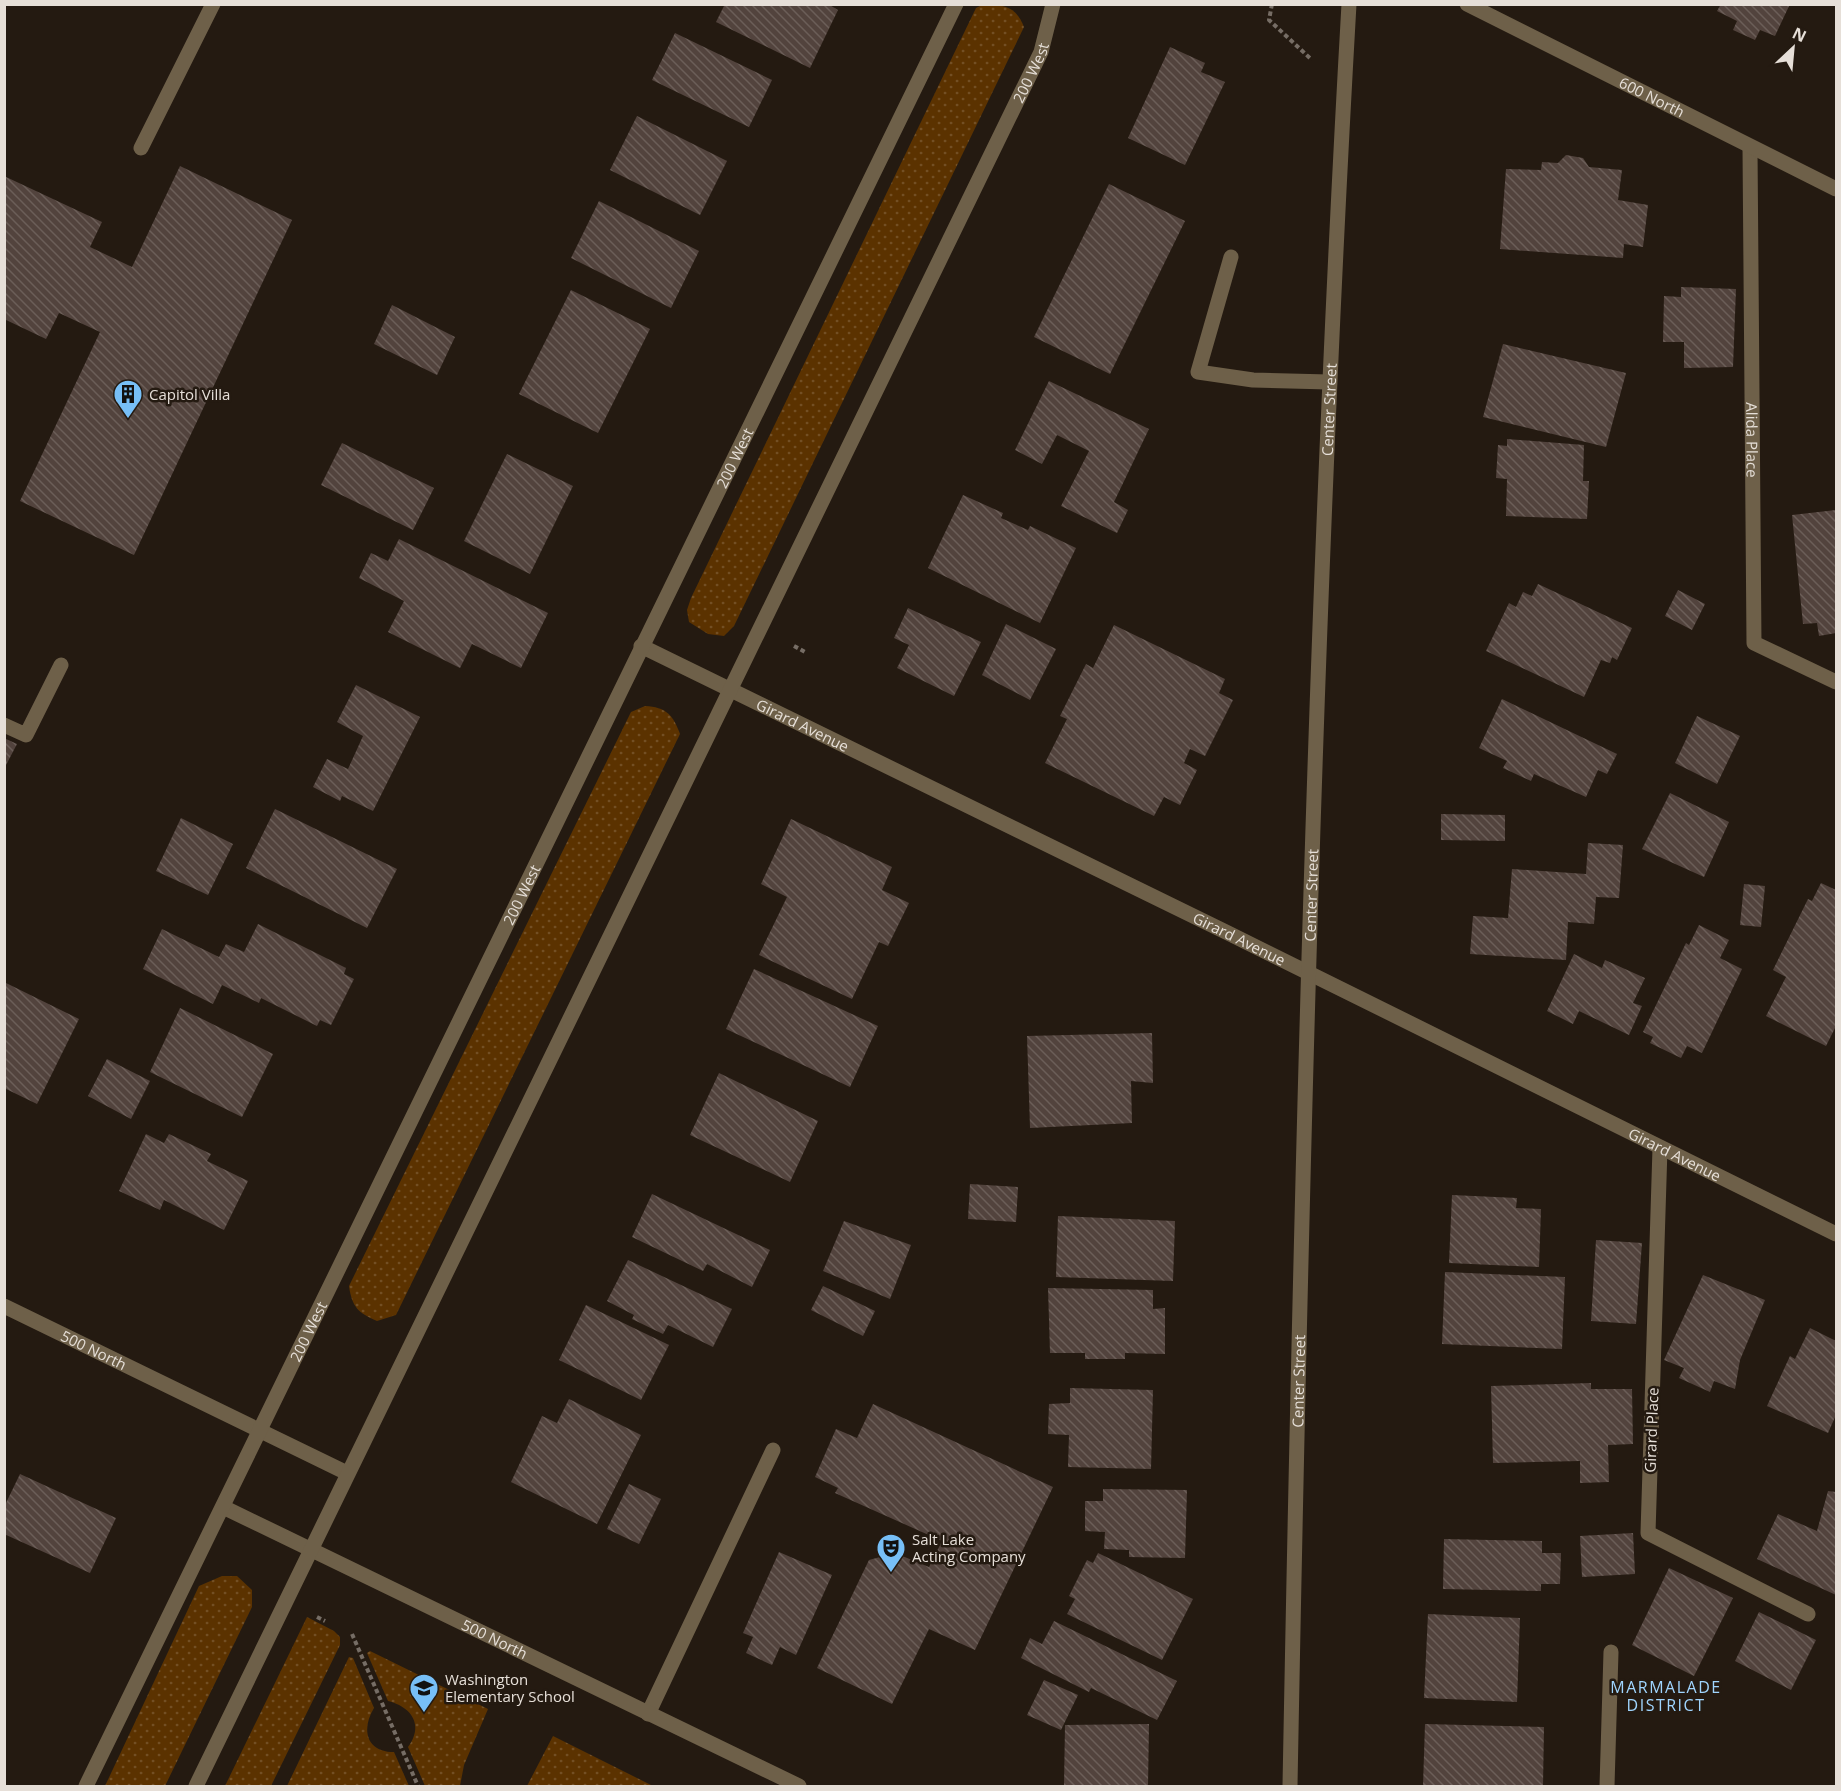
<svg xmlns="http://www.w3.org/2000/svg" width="1841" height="1791" viewBox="0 0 1841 1791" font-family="'Open Sans',sans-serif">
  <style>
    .grass { fill: url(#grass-dots) }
    .building { fill: url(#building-back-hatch) }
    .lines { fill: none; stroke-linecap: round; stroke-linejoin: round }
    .path { stroke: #766d65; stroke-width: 4; stroke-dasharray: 4.5 3; stroke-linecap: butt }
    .lane { stroke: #6e6049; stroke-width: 15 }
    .street { stroke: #6e6049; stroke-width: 15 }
    .labels { text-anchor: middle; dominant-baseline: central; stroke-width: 5; stroke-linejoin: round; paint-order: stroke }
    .street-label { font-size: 15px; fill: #e6dfd8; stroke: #241a11 }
    .poi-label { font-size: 15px; fill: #e6dfd8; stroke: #241a11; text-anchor: start }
    .neighbourhood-label { font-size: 16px; letter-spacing: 1.5px; fill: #a0d5fe; stroke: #241a11 }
  </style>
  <defs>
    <pattern id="grass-dots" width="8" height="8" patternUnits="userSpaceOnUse" patternTransform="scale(1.5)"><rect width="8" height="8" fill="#5b3200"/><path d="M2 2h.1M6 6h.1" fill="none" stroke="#734f24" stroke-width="1.8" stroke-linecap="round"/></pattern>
    <pattern id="building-back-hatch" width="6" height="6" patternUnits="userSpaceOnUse" patternTransform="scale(1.5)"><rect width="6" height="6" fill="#52433d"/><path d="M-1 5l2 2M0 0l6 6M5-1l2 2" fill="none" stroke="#6b5e58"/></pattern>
  </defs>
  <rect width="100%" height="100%" fill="#241a11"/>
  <!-- grass -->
  <g class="grass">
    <path d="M 982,5 C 1003,4 1016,6 1024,27 L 734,626 L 724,636 L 708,634 L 689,622 L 687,610 L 691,598 L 976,8 Z"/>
    <path d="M 645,706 C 666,707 673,715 680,734 L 396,1315 L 377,1321 C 358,1313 352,1307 349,1286 L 631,712 Z"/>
    <path d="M 222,1576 L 237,1576 L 252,1590 L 252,1607 L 165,1786 L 105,1786 L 199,1586 Z"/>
    <path d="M 307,1617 L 334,1631 L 340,1637 L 340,1645 L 271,1786 L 225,1786 Z"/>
    <path d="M 370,1651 L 488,1709 L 464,1765 L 460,1786 L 425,1786 L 408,1747 C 424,1725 412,1707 388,1701 L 367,1653 Z"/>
    <path d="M 349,1657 L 353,1658 L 374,1708 C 361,1729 366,1752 394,1752 L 409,1786 L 287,1786 Z"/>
    <path d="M 553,1736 L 653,1786 L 527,1786 Z"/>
  </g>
  <!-- building -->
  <g class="building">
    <path d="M 725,4 L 828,4 L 838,10 L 810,68 L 716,22 Z"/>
    <path d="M 1721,4 L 1790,4 L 1775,36 L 1760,30 L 1755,40 L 1733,30 L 1737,21 L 1717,11 Z"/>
    <path d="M 675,33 L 772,80 L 749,127 L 652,80 Z"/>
    <path d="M 1170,47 L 1205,63 L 1201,72 L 1225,82 L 1185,165 L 1128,138 Z"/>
    <path d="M 637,116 L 727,161 L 700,215 L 610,170 Z"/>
    <path d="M 1566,155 L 1583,158 L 1589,167 L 1622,170 L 1618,200 L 1648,205 L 1643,247 L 1624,244 L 1623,258 L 1500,249 L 1506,169 L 1541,170 L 1542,162 L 1558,163 Z"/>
    <path d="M 180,166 L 292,220 L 134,555 L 20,501 L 100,332 L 59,313 L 46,339 L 4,319 L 4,176 L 102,222 L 90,247 L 132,267 Z"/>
    <path d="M 1109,184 L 1185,221 L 1110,374 L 1034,337 Z"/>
    <path d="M 599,201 L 699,251 L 671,308 L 571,258 Z"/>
    <path d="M 1681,287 L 1736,289 L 1733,367 L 1684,368 L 1684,342 L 1663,342 L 1664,296 L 1681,297 Z"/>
    <path d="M 571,290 L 650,329 L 598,433 L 519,394 Z"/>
    <path d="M 392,305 L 455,337 L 437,375 L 374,344 Z"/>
    <path d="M 1503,344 L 1626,373 L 1606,447 L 1483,417 Z"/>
    <path d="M 1049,381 L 1149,429 L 1114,502 L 1128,510 L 1117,533 L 1061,506 L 1089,451 L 1057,435 L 1042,464 L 1015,450 Z"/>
    <path d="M 1507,439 L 1584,445 L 1583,481 L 1589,481 L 1587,519 L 1506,516 L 1507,479 L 1496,478 L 1498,445 L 1507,446 Z"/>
    <path d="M 342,443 L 434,488 L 413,530 L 321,485 Z"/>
    <path d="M 507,454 L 573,486 L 530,574 L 464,541 Z"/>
    <path d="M 963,495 L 1003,513 L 1001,518 L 1028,530 L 1030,526 L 1076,548 L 1040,623 L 928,568 Z"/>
    <path d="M 1836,510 L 1836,633 L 1819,636 L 1817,623 L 1803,624 L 1792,515 Z"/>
    <path d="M 399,539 L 548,613 L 521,668 L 472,644 L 460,668 L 388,632 L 404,601 L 359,578 L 371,553 L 388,561 Z"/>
    <path d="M 1538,584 L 1632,628 L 1617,660 L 1612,657 L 1610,663 L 1601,660 L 1584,697 L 1486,651 L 1509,603 L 1516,607 L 1523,592 L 1532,596 Z"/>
    <path d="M 1678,590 L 1705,604 L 1692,630 L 1665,616 Z"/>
    <path d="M 908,608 L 981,642 L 954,696 L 897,668 L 909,645 L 894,638 Z"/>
    <path d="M 1006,624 L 1056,649 L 1030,700 L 982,675 Z"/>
    <path d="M 1114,625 L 1225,679 L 1219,693 L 1233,700 L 1205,756 L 1190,749 L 1184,763 L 1197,770 L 1180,805 L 1164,797 L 1154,816 L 1045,763 L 1067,719 L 1060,716 L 1086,664 L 1093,668 Z"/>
    <path d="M 356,685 L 420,717 L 373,811 L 342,796 L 340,801 L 313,787 L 327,759 L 348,769 L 363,736 L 337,722 Z"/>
    <path d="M 1502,699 L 1617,754 L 1607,774 L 1598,770 L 1586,797 L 1534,774 L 1531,781 L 1503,768 L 1507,761 L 1479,748 Z"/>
    <path d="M 1697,716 L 1740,736 L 1717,784 L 1675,763 Z"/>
    <path d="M 4,738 L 17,744 L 4,769 Z"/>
    <path d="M 1670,793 L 1729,822 L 1704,877 L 1642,849 Z"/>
    <path d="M 275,809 L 397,869 L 367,928 L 246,868 Z"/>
    <path d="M 1441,814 L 1505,815 L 1505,841 L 1441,840 Z"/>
    <path d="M 181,818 L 233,844 L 208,895 L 156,871 Z"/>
    <path d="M 791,819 L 892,867 L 882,890 L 909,903 L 888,946 L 879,942 L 852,999 L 759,955 L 787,897 L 761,884 Z"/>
    <path d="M 1588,843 L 1623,845 L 1619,898 L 1596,897 L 1594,924 L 1568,922 L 1566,960 L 1470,954 L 1473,916 L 1508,918 L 1512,869 L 1586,874 Z"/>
    <path d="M 1821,883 L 1836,890 L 1836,1026 L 1826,1046 L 1766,1016 L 1786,977 L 1773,970 L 1808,899 L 1812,901 Z"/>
    <path d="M 1744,884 L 1765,886 L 1761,927 L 1740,925 Z"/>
    <path d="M 258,924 L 346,968 L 344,974 L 354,979 L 331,1025 L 320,1020 L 317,1026 L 261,998 L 259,1003 L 222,985 L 213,1004 L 143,969 L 162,929 L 219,957 L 226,944 L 244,952 Z"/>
    <path d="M 1699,925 L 1729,940 L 1720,958 L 1742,969 L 1702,1053 L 1687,1046 L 1681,1058 L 1650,1043 L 1653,1037 L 1643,1032 L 1686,943 L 1689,945 Z"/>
    <path d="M 1574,954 L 1602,968 L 1605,960 L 1645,978 L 1633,1003 L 1642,1006 L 1629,1035 L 1579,1011 L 1573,1024 L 1547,1011 Z"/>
    <path d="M 754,969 L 878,1026 L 850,1087 L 726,1029 Z"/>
    <path d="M 4,982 L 79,1019 L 37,1104 L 4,1088 Z"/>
    <path d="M 180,1008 L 273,1054 L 242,1117 L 150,1072 Z"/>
    <path d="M 1152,1033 L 1153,1083 L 1131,1081 L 1132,1123 L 1030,1128 L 1027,1036 Z"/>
    <path d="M 107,1059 L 150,1081 L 131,1119 L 88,1096 Z"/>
    <path d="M 719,1073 L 818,1121 L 790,1182 L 690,1135 Z"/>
    <path d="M 146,1134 L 164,1143 L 169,1134 L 211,1154 L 207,1161 L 248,1181 L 224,1230 L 164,1200 L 160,1210 L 119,1191 Z"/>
    <path d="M 970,1184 L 1018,1187 L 1016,1222 L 968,1219 Z"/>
    <path d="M 652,1194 L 770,1250 L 752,1287 L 707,1264 L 703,1271 L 632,1237 Z"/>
    <path d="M 1452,1195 L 1517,1198 L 1516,1208 L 1541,1209 L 1539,1267 L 1449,1263 Z"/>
    <path d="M 1058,1216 L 1175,1221 L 1173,1281 L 1056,1277 Z"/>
    <path d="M 844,1221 L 911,1245 L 890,1299 L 823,1271 Z"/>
    <path d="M 1596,1240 L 1642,1243 L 1636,1324 L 1591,1321 Z"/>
    <path d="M 628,1260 L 732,1309 L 713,1347 L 668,1325 L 663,1334 L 632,1319 L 634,1315 L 607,1301 Z"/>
    <path d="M 1445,1272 L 1565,1277 L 1562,1349 L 1442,1344 Z"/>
    <path d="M 1703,1275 L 1765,1300 L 1740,1360 L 1735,1389 L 1714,1381 L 1710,1392 L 1679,1378 L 1684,1368 L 1664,1360 Z"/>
    <path d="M 823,1286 L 875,1311 L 863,1336 L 811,1310 Z"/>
    <path d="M 1048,1288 L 1153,1290 L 1153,1309 L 1165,1308 L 1165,1354 L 1125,1353 L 1125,1359 L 1085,1359 L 1085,1353 L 1050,1353 Z"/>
    <path d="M 586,1305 L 669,1345 L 641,1400 L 559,1360 Z"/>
    <path d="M 1810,1328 L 1836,1341 L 1836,1415 L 1828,1433 L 1767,1406 L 1790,1356 L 1795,1359 Z"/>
    <path d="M 1591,1383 L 1591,1389 L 1632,1389 L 1633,1444 L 1608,1445 L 1609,1482 L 1580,1483 L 1580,1461 L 1493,1463 L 1491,1386 Z"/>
    <path d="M 1070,1388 L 1153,1390 L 1151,1469 L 1068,1467 L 1069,1435 L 1048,1434 L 1049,1404 L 1070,1403 Z"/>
    <path d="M 569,1399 L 641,1435 L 597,1524 L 511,1482 L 542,1416 L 557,1423 Z"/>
    <path d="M 873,1404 L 1053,1487 L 975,1650 L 929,1629 L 892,1704 L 817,1668 L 869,1560 L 895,1553 L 929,1567 L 942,1541 L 835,1493 L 838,1488 L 815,1477 L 836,1429 L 857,1438 Z"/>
    <path d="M 20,1474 L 116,1518 L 90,1573 L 4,1534 L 4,1507 Z"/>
    <path d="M 629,1484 L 661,1499 L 639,1544 L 607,1529 Z"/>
    <path d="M 1103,1489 L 1187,1490 L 1185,1558 L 1129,1557 L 1129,1550 L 1104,1549 L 1105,1532 L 1085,1531 L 1085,1501 L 1103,1501 Z"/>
    <path d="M 1828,1491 L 1836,1492 L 1836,1595 L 1757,1559 L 1778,1514 L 1817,1531 Z"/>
    <path d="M 1633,1533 L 1635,1574 L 1582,1577 L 1580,1536 Z"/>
    <path d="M 1444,1539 L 1542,1541 L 1542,1553 L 1561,1553 L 1560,1584 L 1541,1584 L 1541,1591 L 1443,1589 Z"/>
    <path d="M 779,1552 L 832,1575 L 796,1655 L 780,1647 L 772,1665 L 746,1653 L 753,1637 L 743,1633 Z"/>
    <path d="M 1098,1553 L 1193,1599 L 1162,1660 L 1067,1614 L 1075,1599 L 1069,1596 L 1087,1560 L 1093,1563 Z"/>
    <path d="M 1669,1568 L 1733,1598 L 1694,1676 L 1632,1645 Z"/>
    <path d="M 1759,1612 L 1816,1640 L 1791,1690 L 1735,1661 Z"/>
    <path d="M 1428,1614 L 1520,1618 L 1517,1702 L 1424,1698 Z"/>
    <path d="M 1054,1621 L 1177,1681 L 1157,1720 L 1091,1688 L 1089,1692 L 1021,1658 L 1030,1638 L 1042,1644 Z"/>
    <path d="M 1044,1680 L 1078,1695 L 1061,1730 L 1027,1715 Z"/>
    <path d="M 1149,1724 L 1148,1786 L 1064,1786 L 1065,1725 Z"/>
    <path d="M 1425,1724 L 1544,1727 L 1543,1786 L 1423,1786 Z"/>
  </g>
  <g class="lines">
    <!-- path -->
    <g class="path">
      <path d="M 1272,4 L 1269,20 L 1312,60"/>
      <path d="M 794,646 L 807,653"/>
      <path d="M 317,1617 L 325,1621"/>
      <path d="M 352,1634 L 418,1786"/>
    </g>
    <!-- lane -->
    <g class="lane">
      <path d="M 141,148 L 213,4"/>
      <path id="s1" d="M 1750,148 L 1754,643 L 1836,682"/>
      <path d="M 1231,257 L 1198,372 L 1253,380 L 1329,382"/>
      <path d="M 4,725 L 26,735 L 61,665"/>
      <path d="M 1660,1148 L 1648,1533 L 1808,1614"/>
      <path d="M 648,1714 L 773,1450"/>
      <path d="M 1607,1786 L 1611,1652"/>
    </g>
    <!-- street -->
    <g class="street">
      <path id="s2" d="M 1467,4 L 1836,189"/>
      <path id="s3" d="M 641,646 L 1228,933 L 1836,1234"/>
      <path id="s4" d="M 4,1306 L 347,1473"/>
      <path id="s5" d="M 223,1507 L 799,1786"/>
      <path id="s6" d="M 86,1786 L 956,4"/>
      <path id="s7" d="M 196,1786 L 1041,52 L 1053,4"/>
      <path id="s8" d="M 1290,1786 C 1301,1192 1315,598 1349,4"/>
    </g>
  </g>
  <!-- icons -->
  <defs>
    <g id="building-pin" transform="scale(1.5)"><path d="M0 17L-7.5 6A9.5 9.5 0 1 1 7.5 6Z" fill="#77bff7" stroke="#241a11"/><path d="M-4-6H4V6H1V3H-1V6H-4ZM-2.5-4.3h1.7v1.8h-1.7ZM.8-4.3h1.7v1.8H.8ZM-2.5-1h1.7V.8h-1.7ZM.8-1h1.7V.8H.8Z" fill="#111"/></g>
    <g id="theatre-pin" transform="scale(1.5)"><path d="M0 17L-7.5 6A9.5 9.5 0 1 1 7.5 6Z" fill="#77bff7" stroke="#241a11"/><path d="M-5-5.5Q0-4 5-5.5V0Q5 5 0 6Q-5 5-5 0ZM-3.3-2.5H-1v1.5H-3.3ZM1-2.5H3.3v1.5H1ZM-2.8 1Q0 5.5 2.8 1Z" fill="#111"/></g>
    <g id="school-pin" transform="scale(1.5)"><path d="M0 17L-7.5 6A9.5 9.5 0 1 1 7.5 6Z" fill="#77bff7" stroke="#241a11"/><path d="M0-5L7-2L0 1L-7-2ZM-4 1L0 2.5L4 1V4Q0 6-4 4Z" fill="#111"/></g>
  </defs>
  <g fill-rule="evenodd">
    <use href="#building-pin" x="128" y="394"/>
    <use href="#theatre-pin" x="891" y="1548"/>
    <use href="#school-pin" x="424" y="1688"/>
  </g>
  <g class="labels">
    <!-- street labels -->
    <g class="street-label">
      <text stroke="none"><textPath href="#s7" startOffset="1906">200 West</textPath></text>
      <text stroke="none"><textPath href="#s2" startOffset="207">600 North</textPath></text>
      <text stroke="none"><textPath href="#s8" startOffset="1377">Center Street</textPath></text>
      <text stroke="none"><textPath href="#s1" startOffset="292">Alida Place</textPath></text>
      <text stroke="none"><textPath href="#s6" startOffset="1478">200 West</textPath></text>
      <text stroke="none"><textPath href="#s3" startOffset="180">Girard Avenue</textPath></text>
      <text stroke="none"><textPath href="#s6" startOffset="992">200 West</textPath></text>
      <text stroke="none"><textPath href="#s8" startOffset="891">Center Street</textPath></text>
      <text stroke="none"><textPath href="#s3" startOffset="666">Girard Avenue</textPath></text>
      <text stroke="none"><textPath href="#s3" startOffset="1152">Girard Avenue</textPath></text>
      <text stroke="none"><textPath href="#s6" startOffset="506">200 West</textPath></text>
      <text stroke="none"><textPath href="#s4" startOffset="100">500 North</textPath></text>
      <text stroke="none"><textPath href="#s8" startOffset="405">Center Street</textPath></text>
      <text transform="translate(1651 1430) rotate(-88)">Girard Place</text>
      <text stroke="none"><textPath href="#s5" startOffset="302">500 North</textPath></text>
    </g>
    <!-- poi labels -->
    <g class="poi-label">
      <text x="149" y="394">Capitol Villa</text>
      <text x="912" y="1539">Salt Lake<tspan x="912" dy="17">Acting Company</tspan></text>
      <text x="445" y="1679">Washington<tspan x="445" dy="17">Elementary School</tspan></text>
    </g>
    <!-- neighbourhood labels -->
    <g class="neighbourhood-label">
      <text x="1666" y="1687">MARMALADE<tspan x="1666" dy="18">DISTRICT</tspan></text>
    </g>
  </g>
  <!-- border -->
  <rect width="1841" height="1791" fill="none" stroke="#e6dfd8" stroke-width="12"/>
  <!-- north arrow -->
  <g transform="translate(1793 48) rotate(26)" stroke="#241a11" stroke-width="4.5" paint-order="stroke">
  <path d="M0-4.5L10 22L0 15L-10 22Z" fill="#e6dfd8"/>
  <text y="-9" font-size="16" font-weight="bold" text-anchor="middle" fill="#e6dfd8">N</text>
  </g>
</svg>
